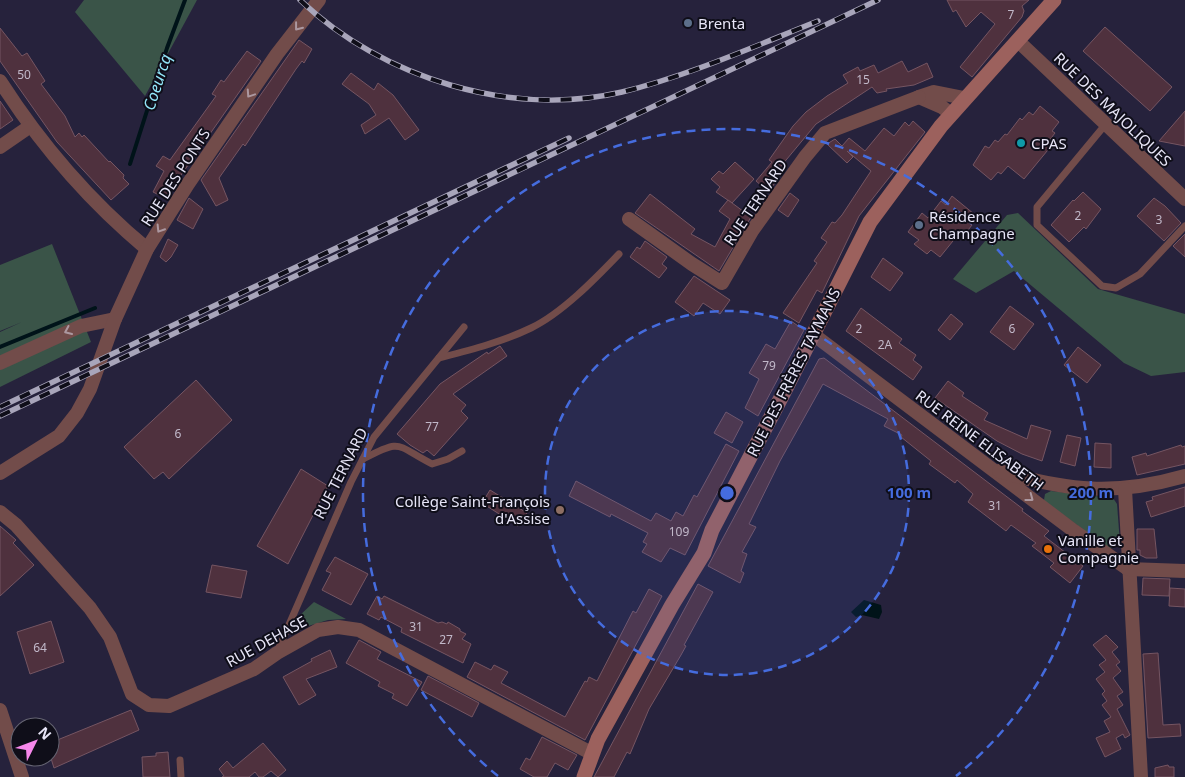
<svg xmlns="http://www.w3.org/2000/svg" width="1185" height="777" viewBox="0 0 1185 777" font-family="'Noto Sans',sans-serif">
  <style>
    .green { fill: #3a5448 }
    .water { fill: #001319 }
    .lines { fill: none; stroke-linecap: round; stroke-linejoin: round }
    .stream { stroke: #001319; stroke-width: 4 }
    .building { fill: #4f313e; stroke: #755562 }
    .lane { stroke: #724c4a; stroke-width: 7 }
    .street { stroke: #724c4a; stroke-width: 14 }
    .secondary { stroke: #9c615d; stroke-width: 15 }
    .rail-casing { stroke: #a8a5ba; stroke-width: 5.5 }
    .rail { stroke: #0f0e19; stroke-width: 4; stroke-dasharray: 11; stroke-linecap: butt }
    .oneway { stroke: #ac98a0 }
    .ring { fill: none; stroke: #456cde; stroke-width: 2.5; stroke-dasharray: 9 6 }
    .service-dot { fill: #5c6f8a; stroke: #0f0e19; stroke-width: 2 }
    .culture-dot { fill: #0f9aa8; stroke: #0f0e19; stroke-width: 2 }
    .education-dot { fill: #8d6e63; stroke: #0f0e19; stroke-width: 2 }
    .food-dot { fill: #e8710a; stroke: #0f0e19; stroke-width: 2 }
    .labels { text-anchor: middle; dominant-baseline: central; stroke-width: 4; stroke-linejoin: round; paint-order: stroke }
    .number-label { font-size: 12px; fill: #c1b8c9 }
    .poi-label { font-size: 15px; fill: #e7e5f7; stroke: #0f0e19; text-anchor: start }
    .street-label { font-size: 15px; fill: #e7e5f7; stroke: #0f0e19 }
    .water-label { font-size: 16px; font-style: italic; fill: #92e6f9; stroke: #0f0e19 }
    .centre { fill: #456cde; stroke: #0f0e19; stroke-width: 2.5 }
    .ring-label { font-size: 15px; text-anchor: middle; font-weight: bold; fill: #456cde; stroke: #0f0e19; stroke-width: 4; stroke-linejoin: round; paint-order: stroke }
  </style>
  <rect width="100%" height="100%" fill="#26223c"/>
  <!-- green -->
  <g class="green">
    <path d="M 84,0 L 197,0 L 145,96 L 75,12 Z"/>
    <path d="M 1018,213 L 1098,289 L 1185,314 L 1185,372 L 1151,376 L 1124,363 L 1014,271 L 976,293 L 953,279 L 1007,215 Z"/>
    <path d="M 52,244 L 91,342 L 0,387 L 0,332 L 22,322 L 0,331 L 0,265 Z"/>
    <path d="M 1051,491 L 1113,498 L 1117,504 L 1120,543 L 1110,549 L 1047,503 L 1044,500 L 1045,494 Z"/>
    <path d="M 314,602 L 346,619 L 328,620 L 305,627 L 300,626 L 298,617 Z"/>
  </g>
  <!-- water -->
  <path class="water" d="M 864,600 L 881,605 L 882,612 L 879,619 L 862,615 L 856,617 L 851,612 Z"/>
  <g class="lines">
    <!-- stream -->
    <g class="stream">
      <path d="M 130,164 L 167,48 L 185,0"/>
      <path d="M 0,347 L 95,308"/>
    </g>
  </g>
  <!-- building -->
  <g class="building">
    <path d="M 947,0 L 1029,0 L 1022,6 L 1024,11 L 1022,17 L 972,77 L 960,67 L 995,24 L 981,12 L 966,27 L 956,10 L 953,12 Z"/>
    <path d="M 1105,27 L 1172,87 L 1150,111 L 1083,51 Z"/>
    <path d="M 0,28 L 22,56 L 27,53 L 45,81 L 41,84 L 65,116 L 75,137 L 79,133 L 82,137 L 84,135 L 109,162 L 110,161 L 124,175 L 123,178 L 129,184 L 111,200 L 57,142 L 0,61 Z"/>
    <path d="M 299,40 L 312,49 L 304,63 L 302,61 L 296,69 L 245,146 L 243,144 L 219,178 L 228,200 L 216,206 L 201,180 Z"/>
    <path d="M 247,51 L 261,61 L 165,198 L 153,192 L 164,171 L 156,166 L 163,156 L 170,160 L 216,96 L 212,94 L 221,80 L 224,82 Z"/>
    <path d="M 902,61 L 908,72 L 927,63 L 933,77 L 914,85 L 886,89 L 887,91 L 877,93 L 872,87 L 816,124 L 772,177 L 776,181 L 769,192 L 756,181 L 772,162 L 769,160 L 793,126 L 806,112 L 827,96 L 848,83 L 843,75 L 858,67 L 860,71 L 874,65 L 878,73 Z"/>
    <path d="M 351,73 L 374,90 L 378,83 L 393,95 L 419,130 L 405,140 L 389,118 L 365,134 L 361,125 L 376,115 L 369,104 L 342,84 Z"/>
    <path d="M 0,101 L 13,120 L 0,129 Z"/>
    <path d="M 1040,106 L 1059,122 L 1052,131 L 1055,133 L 1048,142 L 1052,145 L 1024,179 L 1008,166 L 1001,174 L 998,172 L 991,180 L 973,165 L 985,146 L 989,148 L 995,140 L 998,142 L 1005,134 L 1007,135 L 1020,118 L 1022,120 L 1029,112 L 1033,115 Z"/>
    <path d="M 1185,111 L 1185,146 L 1159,141 Z"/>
    <path d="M 913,121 L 925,132 L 859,216 L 822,293 L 817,290 L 799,323 L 783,313 L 817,263 L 814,261 L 827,242 L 821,238 L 832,222 L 835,223 L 842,215 L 871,171 L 847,151 L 853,157 L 847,163 L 827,144 L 835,139 L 842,146 L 849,138 L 865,151 L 884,128 L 894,136 L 905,122 L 909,126 Z"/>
    <path d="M 735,162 L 754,179 L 732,203 L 716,192 L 720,187 L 711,179 L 719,171 L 723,174 Z"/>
    <path d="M 1083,192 L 1101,209 L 1086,229 L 1084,227 L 1069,242 L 1051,225 L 1073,200 L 1074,201 Z"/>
    <path d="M 790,193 L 799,200 L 788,217 L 778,210 Z"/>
    <path d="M 650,194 L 695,229 L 691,234 L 715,247 L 730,219 L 719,211 L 728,200 L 751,217 L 719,271 L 635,213 Z"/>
    <path d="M 952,196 L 974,214 L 968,222 L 972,225 L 961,239 L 957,236 L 940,257 L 931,250 L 927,254 L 914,244 L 919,240 L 908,232 L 922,213 L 928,218 L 941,201 L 946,205 Z"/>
    <path d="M 189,198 L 203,209 L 193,229 L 177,220 Z"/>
    <path d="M 1154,198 L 1165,206 L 1181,223 L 1164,241 L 1137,216 Z"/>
    <path d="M 1185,234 L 1185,257 L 1173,246 Z"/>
    <path d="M 168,239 L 178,245 L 171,257 L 166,262 L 160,257 Z"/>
    <path d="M 645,241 L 667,257 L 662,264 L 667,268 L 659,278 L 630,257 L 637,247 L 640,249 Z"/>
    <path d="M 883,258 L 903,273 L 890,291 L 871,277 Z"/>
    <path d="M 694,276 L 730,300 L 720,314 L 703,303 L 694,316 L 675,302 Z"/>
    <path d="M 1010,306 L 1034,324 L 1014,350 L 990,332 Z"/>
    <path d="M 861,308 L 902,339 L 899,343 L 916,355 L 913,360 L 922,367 L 913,380 L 846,331 Z"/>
    <path d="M 951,314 L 963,324 L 950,340 L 938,330 Z"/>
    <path d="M 791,321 L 804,330 L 758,416 L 745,408 L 759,379 L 749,373 L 766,344 L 775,349 Z"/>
    <path d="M 500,346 L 507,356 L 453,394 L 466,405 L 461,411 L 468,418 L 434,456 L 427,450 L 423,453 L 410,445 L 397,434 L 440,384 L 487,352 L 488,354 Z"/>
    <path d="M 1078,347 L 1101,365 L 1087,383 L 1064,365 Z"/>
    <path d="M 824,358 L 1023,509 L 1022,511 L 1049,531 L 1044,536 L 1083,566 L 1070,583 L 1050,567 L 1054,563 L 1032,546 L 1036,543 L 1011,525 L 1006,531 L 968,502 L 973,494 L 957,480 L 955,483 L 929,464 L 931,461 L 901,437 L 902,435 L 884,426 L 888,419 L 823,384 L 780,461 L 749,524 L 756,527 L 742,552 L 747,554 L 741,571 L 744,573 L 740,583 L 708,566 L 819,359 Z"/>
    <path d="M 196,380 L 232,420 L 169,479 L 163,472 L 154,479 L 124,447 Z"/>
    <path d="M 948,381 L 964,393 L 962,396 L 988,413 L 984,420 L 1027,439 L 1031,425 L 1051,431 L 1042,461 L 1022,454 L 997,441 L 935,398 Z"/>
    <path d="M 726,412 L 743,422 L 732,443 L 714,433 Z"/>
    <path d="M 1067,435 L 1081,438 L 1075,466 L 1060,462 Z"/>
    <path d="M 1095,443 L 1111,444 L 1111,468 L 1094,467 Z"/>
    <path d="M 726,444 L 739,451 L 685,555 L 670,548 L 661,562 L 642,552 L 647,544 L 643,542 L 648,533 L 611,514 L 610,517 L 569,496 L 576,481 L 651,521 L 656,513 L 671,521 L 676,512 L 683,516 L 694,495 L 697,497 Z"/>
    <path d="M 1181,445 L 1182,447 L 1185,446 L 1185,464 L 1137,475 L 1132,457 L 1146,453 L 1147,456 Z"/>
    <path d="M 301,469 L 328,486 L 288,564 L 257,546 Z"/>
    <path d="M 1185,487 L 1185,506 L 1151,517 L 1146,502 L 1153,500 L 1152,497 Z"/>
    <path d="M 490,490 L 527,513 L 518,526 L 482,503 Z"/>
    <path d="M 0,526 L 16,540 L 13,543 L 34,565 L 0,596 Z"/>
    <path d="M 1137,529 L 1154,529 L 1157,558 L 1146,558 L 1140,555 L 1140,550 L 1137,550 Z"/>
    <path d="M 335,557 L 368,574 L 351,605 L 322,590 L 331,573 L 326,571 Z"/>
    <path d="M 212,565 L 247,571 L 241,598 L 206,592 Z"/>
    <path d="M 1143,578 L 1170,579 L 1169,596 L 1142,595 Z"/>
    <path d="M 698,584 L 713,592 L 684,645 L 686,646 L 681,655 L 649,709 L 630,754 L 627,752 L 614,777 L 594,777 Z"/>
    <path d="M 1170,588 L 1185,589 L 1185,607 L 1169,606 Z"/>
    <path d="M 649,589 L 662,596 L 585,740 L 467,677 L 475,662 L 491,670 L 494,665 L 508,672 L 501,683 L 565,717 L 585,681 L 587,682 L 589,677 L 597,681 L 633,611 L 636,613 Z"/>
    <path d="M 377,596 L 382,599 L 384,596 L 438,623 L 442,622 L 447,624 L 448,622 L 460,629 L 460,631 L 466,634 L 462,639 L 471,644 L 463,663 L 401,632 L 402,628 L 381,617 L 379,620 L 367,614 Z"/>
    <path d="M 51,621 L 64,662 L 30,674 L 17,632 Z"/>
    <path d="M 1106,635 L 1118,647 L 1112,652 L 1120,662 L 1116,665 L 1121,671 L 1113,678 L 1123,692 L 1117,696 L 1123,705 L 1117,709 L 1130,735 L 1125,738 L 1123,734 L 1116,738 L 1121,749 L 1105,757 L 1096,738 L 1110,732 L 1104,721 L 1111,717 L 1102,705 L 1107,701 L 1102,694 L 1105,691 L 1096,679 L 1105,672 L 1099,665 L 1106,660 L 1093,645 Z"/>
    <path d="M 359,640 L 381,652 L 377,659 L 422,682 L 407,706 L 392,698 L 394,694 L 378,686 L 380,682 L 346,663 Z"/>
    <path d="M 330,650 L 337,667 L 306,679 L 316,695 L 299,705 L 283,677 L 312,661 L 311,659 Z"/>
    <path d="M 1158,653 L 1163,725 L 1180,724 L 1181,736 L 1148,738 L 1143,654 Z"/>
    <path d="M 428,676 L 479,703 L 472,717 L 421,690 Z"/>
    <path d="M 131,710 L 139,730 L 54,768 L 50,755 L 50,743 Z"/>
    <path d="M 542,737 L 577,755 L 568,770 L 555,763 L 547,777 L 534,777 L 520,769 L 526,758 L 530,760 Z"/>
    <path d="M 263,743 L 286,770 L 278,777 L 271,771 L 263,777 L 259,777 L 255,772 L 249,777 L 222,777 L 224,776 L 219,769 L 227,761 L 233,768 Z"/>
    <path d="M 168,752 L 170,777 L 143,777 L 142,757 L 156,756 L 156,753 Z"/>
    <path d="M 1168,765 L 1169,767 L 1174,767 L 1174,777 L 1155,777 L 1155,768 Z"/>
  </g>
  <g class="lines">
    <!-- lane -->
    <g class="lane">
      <path d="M 1105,125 L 1037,207 L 1037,225 L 1102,286 L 1116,288 L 1140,274 L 1185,226"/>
      <path d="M 439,358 C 470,350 502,342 531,328 C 562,313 595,279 619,254"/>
      <path d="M 363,459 C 403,438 395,445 432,464 L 448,459 L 462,451"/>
      <path d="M 278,650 L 351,482 L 374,437 L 464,327"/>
      <path d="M 180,760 L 181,777"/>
    </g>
    <!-- street -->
    <g class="street">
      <path d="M 1018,41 L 1185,199"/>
      <path d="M 0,81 C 41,145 88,200 147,249"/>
      <path d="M 951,114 L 942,107 L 919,97 L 934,92 L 964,98"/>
      <path d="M 0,147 L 29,127"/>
      <path d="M 629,219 L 692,264 L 722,283 L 752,231 L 805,157 L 825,133 L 919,97"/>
      <path d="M 814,335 L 1074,531 L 1128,569"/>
      <path d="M 0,363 L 81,326 L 115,319"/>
      <path d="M 999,471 C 1068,491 1115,496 1185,476"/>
      <path d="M 0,473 L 59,436 L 77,413 L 90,389 L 115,319 L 147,249 L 188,184 L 277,54 L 319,0"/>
      <path d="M 1125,489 L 1141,777"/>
      <path d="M 0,512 L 16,525 L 90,608 L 110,637 L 132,694 L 149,705 L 169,706 L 254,669 L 277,653 L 318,630 L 338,627 L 359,630 L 591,753"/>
      <path d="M 1128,569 L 1185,571"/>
      <path d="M 0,710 L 22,777"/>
    </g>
    <!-- secondary -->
    <path class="secondary" d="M 584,777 L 598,739 L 672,605 L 704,553 L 712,530 L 784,392 L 870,222 L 941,126 L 1054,0"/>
    <!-- rail casing -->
    <g class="rail-casing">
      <g id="rail">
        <path d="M 300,0 C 382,78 511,118 622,92 C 688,76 755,46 818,21"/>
        <path d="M 0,407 L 569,138"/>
        <path d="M 0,416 L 878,0"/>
      </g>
    </g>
    <!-- rail -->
    <use href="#rail" class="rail"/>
  </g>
  <!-- one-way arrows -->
  <defs><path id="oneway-chevron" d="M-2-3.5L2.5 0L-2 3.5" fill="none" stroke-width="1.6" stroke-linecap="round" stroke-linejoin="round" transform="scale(1.25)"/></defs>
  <g class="oneway">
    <use href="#oneway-chevron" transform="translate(298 27) rotate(128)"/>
    <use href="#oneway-chevron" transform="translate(250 94) rotate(124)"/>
    <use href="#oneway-chevron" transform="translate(160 229) rotate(122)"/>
    <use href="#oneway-chevron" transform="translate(68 331) rotate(156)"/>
    <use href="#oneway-chevron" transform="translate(1030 498) rotate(37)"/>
  </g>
  <!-- distance rings -->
  <circle cx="727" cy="493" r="182" fill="#456cde" fill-opacity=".12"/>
  <g class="ring">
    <circle cx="727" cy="493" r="182"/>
    <path d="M498 776A364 364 0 1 1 956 776"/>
  </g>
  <!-- markers -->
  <g class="service-dot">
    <circle cx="688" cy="23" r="5"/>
    <circle cx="919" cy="225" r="5"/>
  </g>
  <circle class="culture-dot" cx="1021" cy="143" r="5"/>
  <circle class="education-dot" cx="560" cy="510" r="5"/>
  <circle class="food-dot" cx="1048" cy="549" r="5"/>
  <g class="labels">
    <!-- number labels -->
    <g class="number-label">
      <text x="1011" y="14">7</text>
      <text x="24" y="74">50</text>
      <text x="863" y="79">15</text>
      <text x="1078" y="215">2</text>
      <text x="1159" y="219">3</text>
      <text x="859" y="328">2</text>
      <text x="1012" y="328">6</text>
      <text x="885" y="344">2A</text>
      <text x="769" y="365">79</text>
      <text x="432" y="426">77</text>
      <text x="178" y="433">6</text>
      <text x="995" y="505">31</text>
      <text x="679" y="531">109</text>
      <text x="416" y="626">31</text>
      <text x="446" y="639">27</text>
      <text x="40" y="647">64</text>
    </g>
    <!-- poi labels -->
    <g class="poi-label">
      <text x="698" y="23">Brenta</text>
      <text x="1031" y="143">CPAS</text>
      <text x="929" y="216">Résidence<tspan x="929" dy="17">Champagne</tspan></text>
      <text x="550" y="501" text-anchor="end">Collège Saint-François<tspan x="550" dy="17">d'Assise</tspan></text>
      <text x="1058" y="540">Vanille et<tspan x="1058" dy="17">Compagnie</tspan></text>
    </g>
    <!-- street labels -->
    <g class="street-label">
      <text transform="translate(1113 109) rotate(44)">RUE DES MAJOLIQUES</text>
      <text transform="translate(175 177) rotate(-57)">RUE DES PONTS</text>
      <text transform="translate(755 202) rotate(-56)">RUE TERNARD</text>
      <text transform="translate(793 372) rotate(-63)">RUE DES FRÈRES TAYMANS</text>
      <text transform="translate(980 440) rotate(37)">RUE REINE ELISABETH</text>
      <text transform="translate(340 473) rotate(-63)">RUE TERNARD</text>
      <text transform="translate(266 641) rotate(-29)">RUE DEHASE</text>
    </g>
    <!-- water labels -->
    <g class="water-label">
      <text transform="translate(157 82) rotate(-72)">Coeurcq</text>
    </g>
  </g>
  <circle cx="727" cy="493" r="8" class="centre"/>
  <g class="ring-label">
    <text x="909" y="498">100 m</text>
    <text x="1091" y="498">200 m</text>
  </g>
  <!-- north arrow -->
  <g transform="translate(35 742) rotate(48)"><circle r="24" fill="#0f0e19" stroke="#656472"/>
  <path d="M0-4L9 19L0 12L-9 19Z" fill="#f788ec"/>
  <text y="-8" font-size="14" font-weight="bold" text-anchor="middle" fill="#e7e5f7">N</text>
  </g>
</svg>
